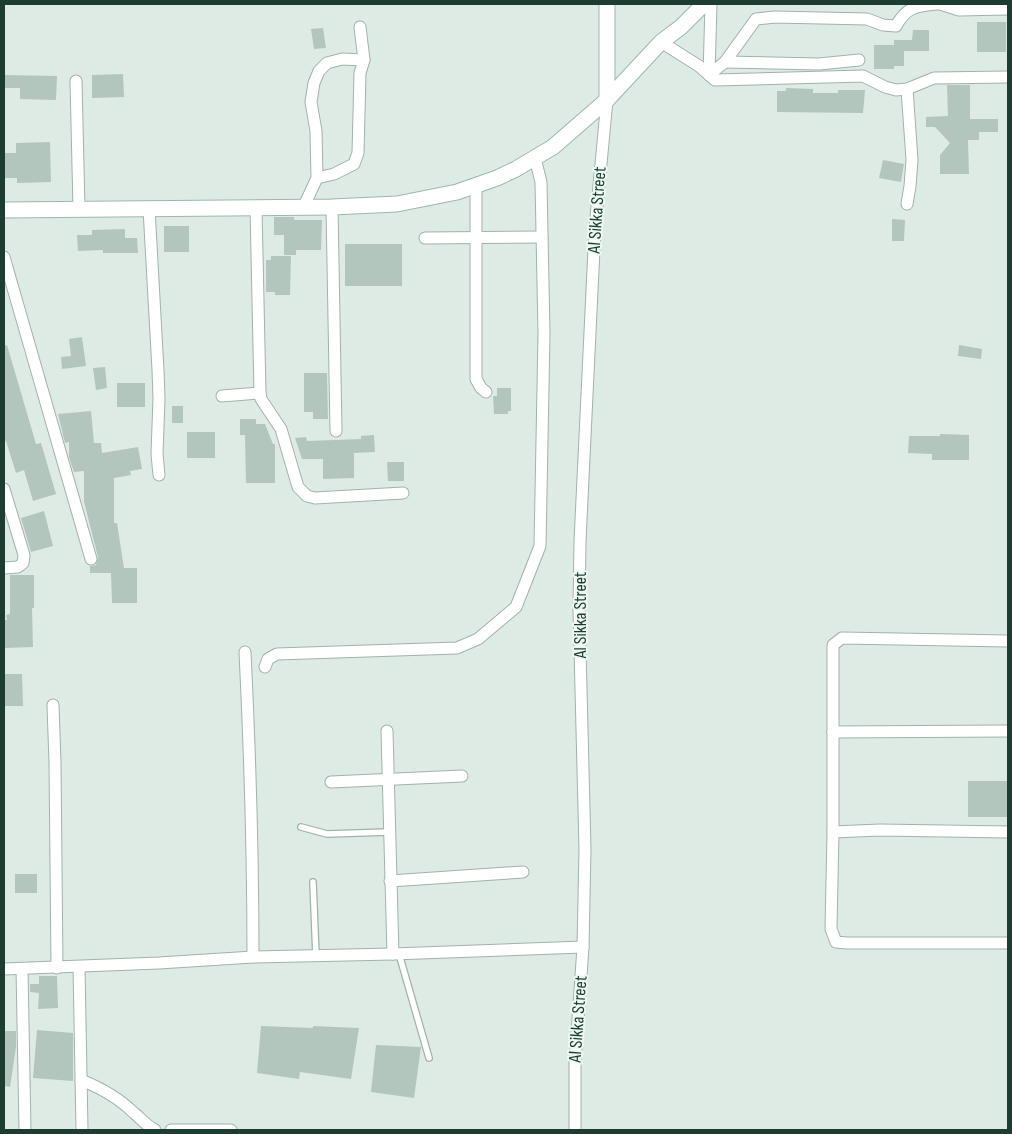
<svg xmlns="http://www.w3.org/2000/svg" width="1012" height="1134" viewBox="0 0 1012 1134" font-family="'Sofia Sans Condensed',sans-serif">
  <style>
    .building { fill: #b3c6bd }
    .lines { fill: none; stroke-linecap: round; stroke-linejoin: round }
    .service-casing { stroke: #a0b3ab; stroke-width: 8 }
    .minor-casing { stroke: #a0b3ab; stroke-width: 13 }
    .secondary-casing { stroke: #9bb8ac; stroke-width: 17 }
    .service { stroke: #fff; stroke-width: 5.5 }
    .minor { stroke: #fff; stroke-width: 11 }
    .secondary { stroke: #fff; stroke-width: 15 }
    .labels { text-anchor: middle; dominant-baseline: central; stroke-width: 4; stroke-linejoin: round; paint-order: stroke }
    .street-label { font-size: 18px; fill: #1d3d33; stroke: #eef8f2 }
  </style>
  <rect width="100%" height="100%" fill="#deebe4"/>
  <!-- building -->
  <g class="building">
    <rect x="977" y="22" width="29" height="30"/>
    <path d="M 323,28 L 326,48 L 314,49 L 311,29 Z"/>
    <path d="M 913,30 L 929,30 L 929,51 L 904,51 L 904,66 L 894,66 L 894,69 L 874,69 L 874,45 L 894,45 L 894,40 L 912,40 Z"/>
    <path d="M 123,74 L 124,97 L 92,98 L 92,75 Z"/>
    <path d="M 4,75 L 57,76 L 56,100 L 20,99 L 20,88 L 4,88 Z"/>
    <path d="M 947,85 L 970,85 L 970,119 L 998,119 L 998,132 L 979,132 L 979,140 L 968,140 L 969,174 L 940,174 L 940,155 L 950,143 L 935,127 L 926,127 L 926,117 L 948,116 Z"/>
    <path d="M 786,88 L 813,89 L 813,93 L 838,93 L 838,90 L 865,90 L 863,113 L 777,112 L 777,91 L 786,91 Z"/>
    <path d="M 50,142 L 51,182 L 17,183 L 17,178 L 4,178 L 4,153 L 16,153 L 16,143 Z"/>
    <path d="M 883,160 L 904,164 L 901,182 L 879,178 Z"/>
    <path d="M 274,217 L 294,217 L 294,220 L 322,220 L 321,250 L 296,250 L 296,255 L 284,255 L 284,235 L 274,235 Z"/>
    <path d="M 892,219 L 905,220 L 904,241 L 892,241 Z"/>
    <rect x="164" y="226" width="25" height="26"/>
    <path d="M 125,229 L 125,238 L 137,238 L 138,253 L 103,253 L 103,250 L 78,251 L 77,235 L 92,235 L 92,230 Z"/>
    <rect x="345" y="244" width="57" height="42"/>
    <path d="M 271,256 L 291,256 L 290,295 L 275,295 L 275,292 L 266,292 L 266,260 L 271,260 Z"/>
    <path d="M 82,337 L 86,366 L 62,369 L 61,357 L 71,356 L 69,339 Z"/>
    <path d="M 7,345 L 36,444 L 41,443 L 56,494 L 33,501 L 24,470 L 16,473 L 6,441 L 4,441 L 4,346 Z"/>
    <path d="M 959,345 L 982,349 L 981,359 L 958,356 Z"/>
    <path d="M 105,367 L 107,388 L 96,390 L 93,368 Z"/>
    <path d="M 304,373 L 327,373 L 328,419 L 313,419 L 313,412 L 304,412 Z"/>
    <rect x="117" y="383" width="28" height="24"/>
    <path d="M 497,388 L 511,388 L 511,411 L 508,411 L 508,414 L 494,414 L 493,396 L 497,396 Z"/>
    <rect x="172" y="406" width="11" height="17"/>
    <path d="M 91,411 L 94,443 L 101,443 L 102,453 L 138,447 L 142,469 L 130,471 L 131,475 L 114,478 L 114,523 L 117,523 L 124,568 L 137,568 L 137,603 L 112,603 L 111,573 L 90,573 L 90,566 L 96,565 L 98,557 L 84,502 L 84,471 L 74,472 L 69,457 L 69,442 L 65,443 L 58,414 Z"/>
    <path d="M 240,419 L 256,419 L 256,424 L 265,424 L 273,444 L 275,444 L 275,483 L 246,483 L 245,435 L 240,435 Z"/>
    <rect x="187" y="432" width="28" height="26"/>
    <path d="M 940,434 L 969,435 L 969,460 L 932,460 L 932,454 L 908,453 L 909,436 L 940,436 Z"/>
    <path d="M 374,435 L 375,452 L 354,453 L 354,478 L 323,479 L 323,459 L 302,459 L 295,438 L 306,437 L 307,441 L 361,439 L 361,436 Z"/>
    <path d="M 387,462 L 404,462 L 404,481 L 388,481 Z"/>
    <path d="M 44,511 L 53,546 L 31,552 L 21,518 Z"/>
    <path d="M 10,575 L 34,575 L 34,608 L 32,608 L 33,647 L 4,648 L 4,620 L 7,620 L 6,615 L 10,614 Z"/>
    <path d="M 4,674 L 22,674 L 23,706 L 4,706 Z"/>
    <rect x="968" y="781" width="40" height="36"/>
    <rect x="15" y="874" width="22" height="19"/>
    <path d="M 39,976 L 57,976 L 58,1008 L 38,1009 L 39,993 L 30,992 L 30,984 L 39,984 Z"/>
    <path d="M 261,1026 L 313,1028 L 313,1026 L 359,1028 L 351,1079 L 300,1072 L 299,1079 L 257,1073 Z"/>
    <path d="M 37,1030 L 73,1033 L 73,1081 L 33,1078 Z"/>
    <path d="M 4,1031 L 16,1031 L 16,1047 L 10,1087 L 4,1086 Z"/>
    <path d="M 376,1045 L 421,1047 L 414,1098 L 371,1092 Z"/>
  </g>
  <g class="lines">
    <!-- service casing -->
    <g class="service-casing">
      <g id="service">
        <path d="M 301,827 L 327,834 L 389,832"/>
        <path d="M 313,882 L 316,956"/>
        <path d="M 399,954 L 429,1058"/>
      </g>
    </g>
    <!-- minor casing -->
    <g class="minor-casing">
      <g id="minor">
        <path d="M 940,4 L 959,10 L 1008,9"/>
        <path d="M 661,42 L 699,66 L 715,80 L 863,76 L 885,87 L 896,90 L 907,89 L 934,78 L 1008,77"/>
        <path d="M 725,62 L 819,64 L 859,60"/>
        <path d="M 709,75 L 725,62 L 756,19 L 775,17 L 867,19 L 883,25 L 896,26 C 907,6 917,6 937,4"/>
        <path d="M 709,75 L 711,4"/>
        <path d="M 76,81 L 79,209"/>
        <path d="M 317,178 L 334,174 L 354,164 L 358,153 L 360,73 L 364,60 L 360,27"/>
        <path d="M 476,186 L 476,379 L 481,388 L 486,392"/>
        <path d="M 907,204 L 910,186 L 912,160 L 907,89"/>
        <path d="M 332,207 L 336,431"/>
        <path d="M 256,208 L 260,393 L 261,399 L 281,429 L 298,487 L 307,496 L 315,498 L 403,493"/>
        <path d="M 303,208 L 317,178 L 316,131 L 311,102 L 314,83 L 319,71 L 327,63 L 342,59 L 364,60"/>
        <path d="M 149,209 L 158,370 L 159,398 L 157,454 L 159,475"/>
        <path d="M 425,238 L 542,237"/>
        <path d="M 4,257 L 91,559"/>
        <path d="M 222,396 L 260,393"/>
        <path d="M 4,489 L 24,555 L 23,563 L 18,567 L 4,568"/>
        <path d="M 1008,641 L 842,638 L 833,645 L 833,832 L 831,929 L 836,942 L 847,943 L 1008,943"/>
        <path d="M 245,652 C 250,754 253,855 253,957"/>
        <path d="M 265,667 L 268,659 L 277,654 L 457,648 L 478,639 L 516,607 L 540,546 L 544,334 L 541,182 L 535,158"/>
        <path d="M 53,705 L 55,763 L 57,968"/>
        <path d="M 387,731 L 393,954"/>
        <path d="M 833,732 L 1008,731"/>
        <path d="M 331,782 L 462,776"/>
        <path d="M 833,832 L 880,830 L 1008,832"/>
        <path d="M 390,881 L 523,872"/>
        <path d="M 79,967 L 82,1130"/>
        <path d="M 4,969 L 159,963 L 253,957 L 393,954 L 583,947"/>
        <path d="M 22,969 L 25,1130"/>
        <path d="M 81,1080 C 101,1088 119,1098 134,1113 C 143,1120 144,1124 155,1130"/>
        <path d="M 171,1130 L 231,1130"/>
        <path d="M 575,1130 L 575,1063 L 583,947 L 585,849 L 579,609 L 580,541 L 595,228 L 607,100"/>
      </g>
    </g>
    <!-- secondary casing -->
    <g class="secondary-casing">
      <g id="secondary">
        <path d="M 607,100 L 607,4"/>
        <path d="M 4,210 L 332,207 L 397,204 L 457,192 L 497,178 L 516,169 L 553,147 L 607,100 L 661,42 L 681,27 L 704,4"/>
      </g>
    </g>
    <!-- service -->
    <use href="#service" class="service"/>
    <!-- minor -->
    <use href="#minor" class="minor"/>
    <!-- secondary -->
    <use href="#secondary" class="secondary"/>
  </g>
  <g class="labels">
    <!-- street labels -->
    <g class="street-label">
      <text transform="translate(597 210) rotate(-86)">Al Sikka Street</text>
      <text transform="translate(580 615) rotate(-90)">Al Sikka Street</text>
      <text transform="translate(578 1019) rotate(-86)">Al Sikka Street</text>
    </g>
  </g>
  <!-- border -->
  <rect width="1012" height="1134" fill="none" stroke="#1d3d33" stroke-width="10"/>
</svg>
